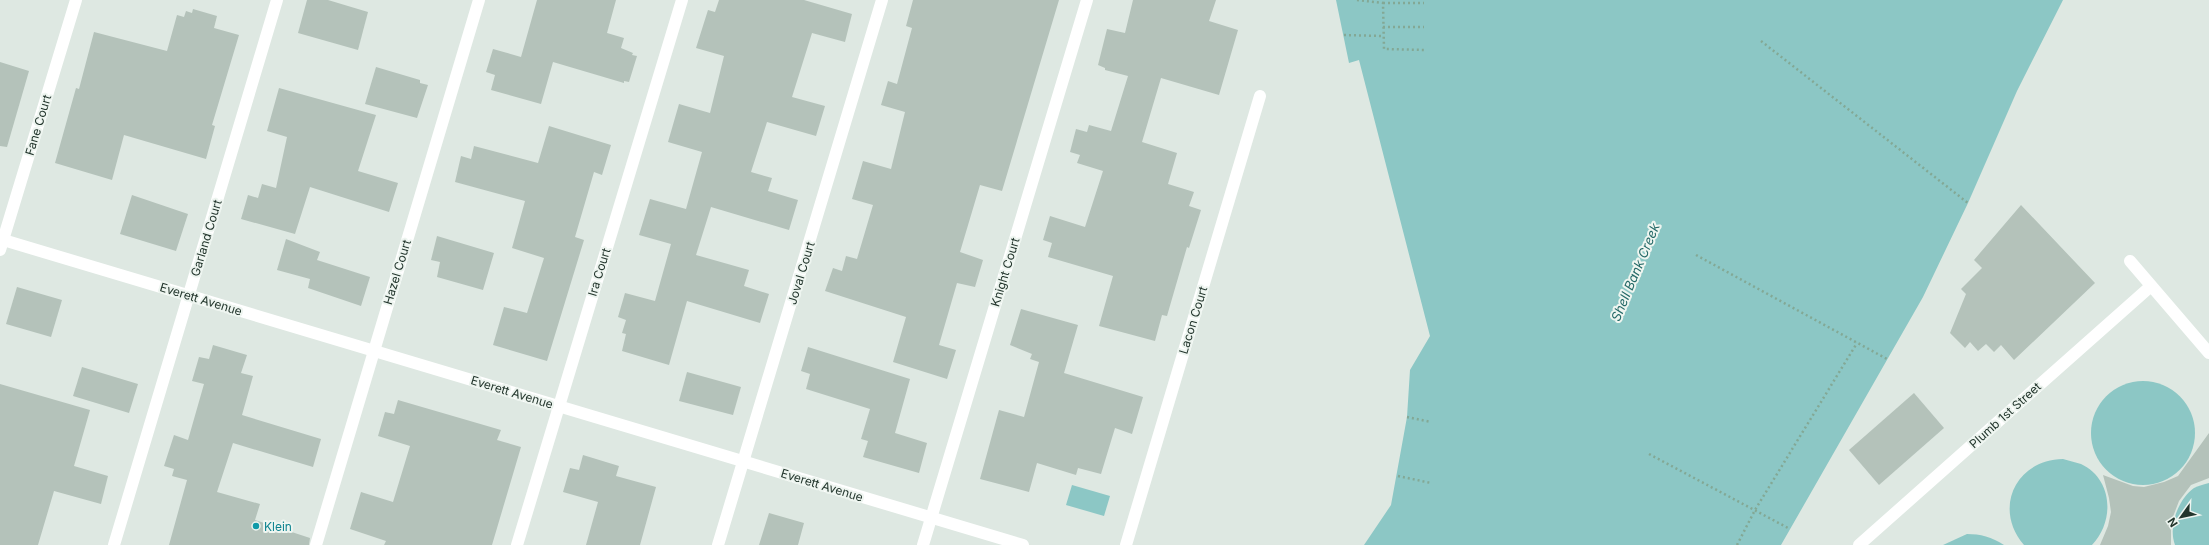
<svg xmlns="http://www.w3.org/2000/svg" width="2209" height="545" viewBox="0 0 2209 545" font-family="Inter,sans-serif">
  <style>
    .water { fill: #8cc7c5 }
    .building { fill: #b4c2ba }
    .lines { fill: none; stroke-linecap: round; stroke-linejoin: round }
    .path { stroke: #83a895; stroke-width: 2.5; stroke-dasharray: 2 3; stroke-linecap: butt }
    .minor { stroke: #fff; stroke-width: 12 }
    .culture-dot { fill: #0f9aa8; stroke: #eef5f0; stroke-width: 1.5 }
    .labels { text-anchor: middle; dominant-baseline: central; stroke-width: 4; stroke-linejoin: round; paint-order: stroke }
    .street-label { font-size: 12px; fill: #22352c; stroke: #eef5f0 }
    .culture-label { font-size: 12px; fill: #0d838f; stroke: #eef5f0; text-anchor: start }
    .water-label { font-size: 13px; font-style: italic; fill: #246967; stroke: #eef5f0 }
  </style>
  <rect width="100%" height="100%" fill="#dee8e2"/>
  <!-- water -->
  <g class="water">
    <path d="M 1336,0 L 2063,0 L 2017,91 L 1968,203 L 1923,297 L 1781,545 L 1364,545 L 1391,505 L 1407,417 L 1410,370 L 1430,336 L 1359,60 L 1349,63 Z"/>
    <circle cx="2143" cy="433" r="52"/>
    <path d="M 2063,459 C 2069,461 2075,462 2081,464 C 2113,479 2115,521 2092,545 L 2024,545 C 1993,509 2015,460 2063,459 Z"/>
    <path d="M 2209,483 L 2209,545 L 2175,545 C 2168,527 2178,499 2194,488 C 2198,486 2204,484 2209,483 Z"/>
    <path d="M 1072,485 L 1110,496 L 1104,516 L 1066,505 Z"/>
    <path d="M 1967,534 C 1980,534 1992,537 2004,545 L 1943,545 Z"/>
  </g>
  <!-- building -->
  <g class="building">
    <path d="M 307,0 L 328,0 L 368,12 L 358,50 L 298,33 Z"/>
    <path d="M 537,0 L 616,0 L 607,33 L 624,38 L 621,48 L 633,53 L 632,55 L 637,56 L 629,82 L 624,81 L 624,83 L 553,62 L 541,104 L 491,90 L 495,75 L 486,72 L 493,49 L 521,57 Z"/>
    <path d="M 719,0 L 804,0 L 852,14 L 845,42 L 812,33 L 792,97 L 825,106 L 816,136 L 767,122 L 751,172 L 772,178 L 768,191 L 798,200 L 789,230 L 711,207 L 696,255 L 749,270 L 744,286 L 769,294 L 760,323 L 687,301 L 669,365 L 622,351 L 626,334 L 622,333 L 626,320 L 618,317 L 625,293 L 655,301 L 671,244 L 639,235 L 650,199 L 686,209 L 702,152 L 668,142 L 679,104 L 710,113 L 724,56 L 696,48 L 708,10 L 715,12 Z"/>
    <path d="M 913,0 L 1059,0 L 1002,191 L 980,185 L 960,252 L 983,260 L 975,287 L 957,283 L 939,345 L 956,350 L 947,379 L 893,362 L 906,317 L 825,291 L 833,268 L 842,271 L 846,256 L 857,259 L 873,205 L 852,199 L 863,161 L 891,169 L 905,112 L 881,105 L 888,81 L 897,84 L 912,28 L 906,26 Z"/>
    <path d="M 1133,0 L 1216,0 L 1209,21 L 1238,30 L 1219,95 L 1161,78 L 1142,142 L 1177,153 L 1168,184 L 1194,192 L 1189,206 L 1201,210 L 1189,248 L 1187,247 L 1167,316 L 1162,315 L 1155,341 L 1099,326 L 1113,276 L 1048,257 L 1052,243 L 1043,240 L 1050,216 L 1085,227 L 1103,171 L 1077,163 L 1080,155 L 1070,152 L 1076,129 L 1087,132 L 1089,125 L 1111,131 L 1128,76 L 1105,70 L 1105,68 L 1098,65 L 1107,29 L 1125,33 Z"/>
    <path d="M 193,9 L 217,16 L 214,28 L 239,35 L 212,125 L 215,126 L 206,159 L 124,135 L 112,180 L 55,163 L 76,88 L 79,89 L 94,32 L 167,51 L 177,15 L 184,17 L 186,11 L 192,13 Z"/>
    <path d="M 0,62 L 29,71 L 7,147 L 0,146 Z"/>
    <path d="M 376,67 L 420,80 L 420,83 L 428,85 L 417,118 L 365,104 Z"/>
    <path d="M 279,88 L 376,115 L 358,171 L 398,183 L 389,212 L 310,187 L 295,234 L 241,219 L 248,195 L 258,198 L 262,184 L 276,188 L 287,137 L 267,131 Z"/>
    <path d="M 549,126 L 611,145 L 602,175 L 594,172 L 575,237 L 584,240 L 547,361 L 493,345 L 504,307 L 527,313 L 544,258 L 512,248 L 525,201 L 455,182 L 461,156 L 471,159 L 474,146 L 538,163 Z"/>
    <path d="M 132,195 L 188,214 L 176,251 L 120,234 Z"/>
    <path d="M 2021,205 L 2095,283 L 2014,360 L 2001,345 L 1994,352 L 1986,344 L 1978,351 L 1970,342 L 1965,348 L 1950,333 L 1966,294 L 1961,289 L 1982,268 L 1974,260 Z"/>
    <path d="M 437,236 L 494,253 L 483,290 L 437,277 L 440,262 L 431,260 Z"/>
    <path d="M 286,239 L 320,252 L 317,260 L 370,277 L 361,306 L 308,288 L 310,279 L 277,270 Z"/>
    <path d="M 17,287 L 62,300 L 51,337 L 6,324 Z"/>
    <path d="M 1021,309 L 1078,325 L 1064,373 L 1143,397 L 1132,434 L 1115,428 L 1101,474 L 1078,468 L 1076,475 L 1037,463 L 1029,492 L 980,479 L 999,410 L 1024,417 L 1039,362 L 1030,359 L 1032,354 L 1010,345 Z"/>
    <path d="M 213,345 L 247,355 L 241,373 L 253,376 L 242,415 L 321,439 L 313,467 L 233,443 L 217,492 L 260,504 L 255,520 L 310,538 L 309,545 L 169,545 L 187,480 L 172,476 L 174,469 L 164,466 L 174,435 L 188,440 L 204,384 L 192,381 L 199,357 L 209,359 Z"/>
    <path d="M 808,347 L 910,379 L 895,433 L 927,443 L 919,473 L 863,457 L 868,441 L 861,439 L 870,409 L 806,389 L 810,374 L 801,371 Z"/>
    <path d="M 82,367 L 138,384 L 129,413 L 73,396 Z"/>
    <path d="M 687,372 L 741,387 L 733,415 L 679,401 Z"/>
    <path d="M 0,384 L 90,410 L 74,466 L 108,476 L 101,504 L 54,491 L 38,545 L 0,545 Z"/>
    <path d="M 1914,393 L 1944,428 L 1879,485 L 1849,450 Z"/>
    <path d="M 398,400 L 501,430 L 497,440 L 521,447 L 492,545 L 384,545 L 386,541 L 350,529 L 361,492 L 393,502 L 410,446 L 378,436 L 385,412 L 394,414 Z"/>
    <path d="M 2209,433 L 2209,478 L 2191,485 L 2179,501 L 2171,522 L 2171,545 L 2100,545 L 2108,526 L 2111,512 L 2109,498 L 2103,475 L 2133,486 L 2144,487 L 2164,482 L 2178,476 Z"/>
    <path d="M 583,455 L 619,466 L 616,476 L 656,487 L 640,545 L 586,545 L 598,502 L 563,492 L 570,468 L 579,470 Z"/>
    <path d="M 769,513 L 804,523 L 798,545 L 759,545 Z"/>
  </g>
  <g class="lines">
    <!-- path -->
    <g class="path">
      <path d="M 1357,0 L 1383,3 L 1384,49 L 1424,50"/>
      <path d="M 1383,3 L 1424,3"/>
      <path d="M 1383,27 L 1424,27"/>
      <path d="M 1344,35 L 1383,36"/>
      <path d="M 1761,41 L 1968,203"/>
      <path d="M 1696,255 L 1887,359"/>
      <path d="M 1407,417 L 1431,422"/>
      <path d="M 1649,454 L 1790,529"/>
      <path d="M 1398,476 L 1431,483"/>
      <path d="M 1737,545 L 1755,510 L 1857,343"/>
    </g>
    <!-- minor -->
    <g class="minor">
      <path d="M 0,239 L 1023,545"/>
      <path d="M 0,250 L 76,0"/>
      <path d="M 2130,261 L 2209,353"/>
      <path d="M 114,545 L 277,0"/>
      <path d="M 316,545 L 479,0"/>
      <path d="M 517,545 L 682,0"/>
      <path d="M 718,545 L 882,0"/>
      <path d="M 923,545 L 1087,0"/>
      <path d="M 1126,545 L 1260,96"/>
      <path d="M 1859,545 L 2151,286"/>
    </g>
  </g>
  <!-- markers -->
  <circle class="culture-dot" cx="256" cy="526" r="4"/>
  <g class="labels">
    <!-- street labels -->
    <g class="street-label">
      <text transform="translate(38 125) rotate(-73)">Fane Court</text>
      <text transform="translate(206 238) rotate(-73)">Garland Court</text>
      <text transform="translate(397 272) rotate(-73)">Hazel Court</text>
      <text transform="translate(599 272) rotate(-73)">Ira Court</text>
      <text transform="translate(1005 272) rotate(-73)">Knight Court</text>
      <text transform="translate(801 273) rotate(-73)">Joval Court</text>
      <text transform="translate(201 299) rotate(17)">Everett Avenue</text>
      <text transform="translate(1193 320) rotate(-73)">Lacon Court</text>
      <text transform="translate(512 392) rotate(17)">Everett Avenue</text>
      <text transform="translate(2005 415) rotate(-42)">Plumb 1st Street</text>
      <text transform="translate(822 485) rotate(17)">Everett Avenue</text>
    </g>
    <!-- culture labels -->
    <g class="culture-label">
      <text x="264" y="526">Klein</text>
    </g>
    <!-- water labels -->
    <g class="water-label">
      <text transform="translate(1635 272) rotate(-67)">Shell Bank Creek</text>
    </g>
  </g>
  <!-- north arrow -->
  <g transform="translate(2181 517) rotate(237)" stroke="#eef5f0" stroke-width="3" paint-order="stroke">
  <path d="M0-3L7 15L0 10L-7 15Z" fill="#22352c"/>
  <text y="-6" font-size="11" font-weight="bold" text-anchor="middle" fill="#22352c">N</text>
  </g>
</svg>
